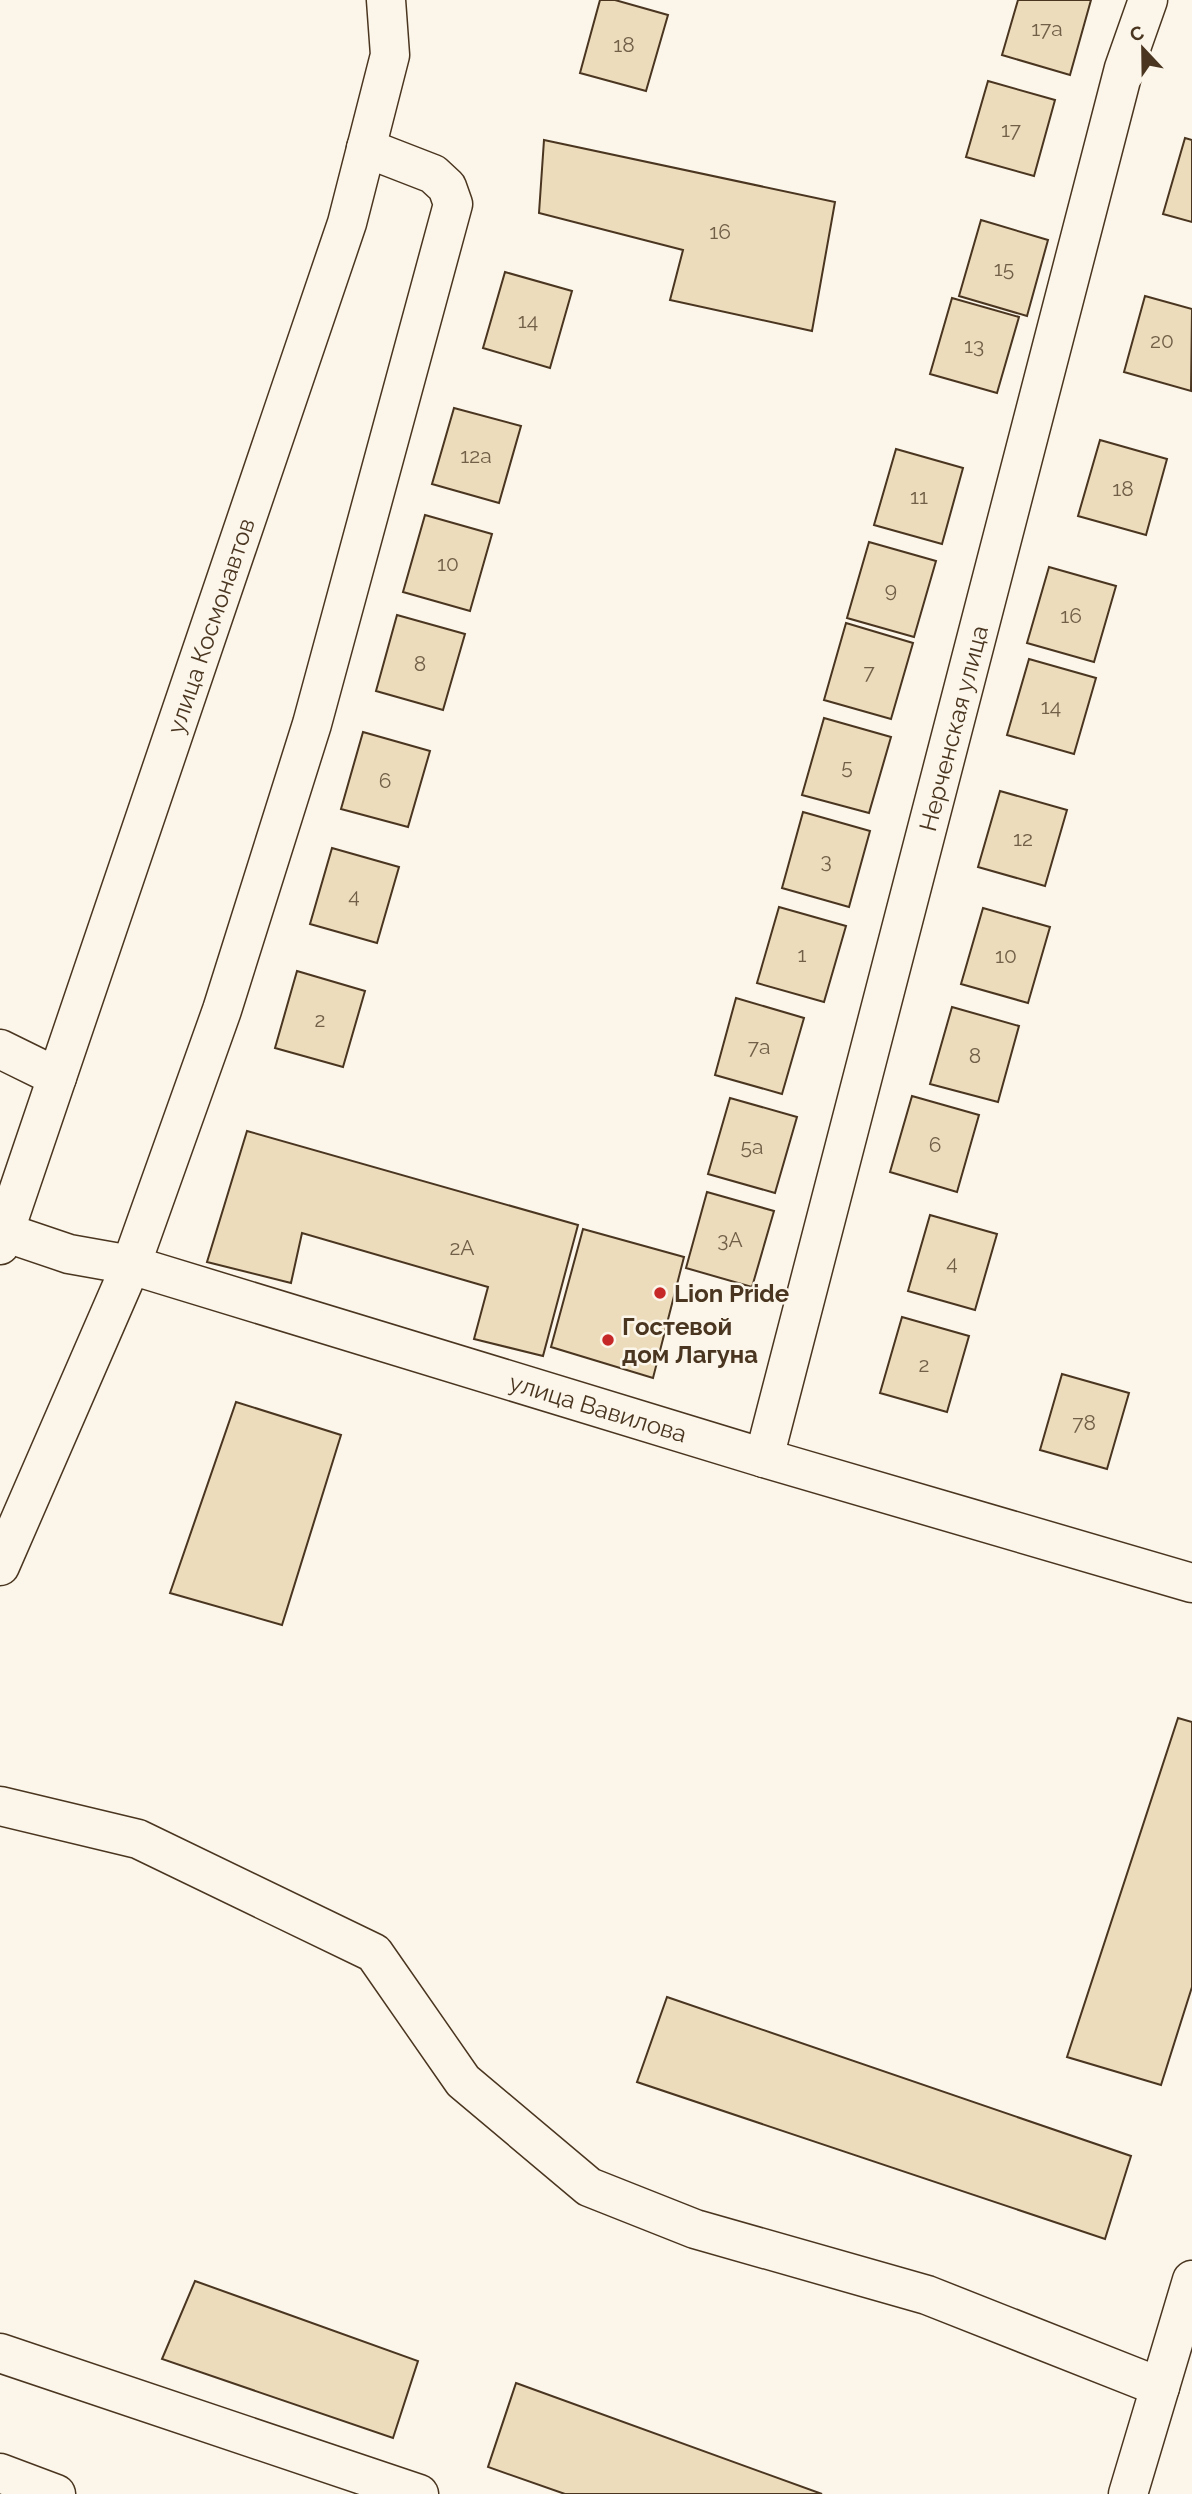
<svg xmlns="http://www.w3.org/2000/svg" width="1192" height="2494" viewBox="0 0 1192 2494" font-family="Raleway,sans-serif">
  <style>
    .building { fill: #ecdcbc; stroke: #4a3520; stroke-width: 2 }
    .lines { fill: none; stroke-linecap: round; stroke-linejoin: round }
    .minor-casing { stroke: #4a3520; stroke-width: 41 }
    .minor { stroke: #fbf6e9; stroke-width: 38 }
    .poi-dot { fill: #c62828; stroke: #fbf6e9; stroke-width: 2.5 }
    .labels { text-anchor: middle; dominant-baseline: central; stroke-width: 5; stroke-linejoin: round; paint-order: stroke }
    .number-label { font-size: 21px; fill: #725f47 }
    .street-label { font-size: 24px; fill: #4a3520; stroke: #fbf6e9 }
    .poi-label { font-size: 24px; font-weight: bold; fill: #4a3520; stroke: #fbf6e9; text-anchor: start }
  </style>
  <rect width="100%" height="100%" fill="#fbf6e9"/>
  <!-- building -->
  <g class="building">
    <path d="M 600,0 L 615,0 L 668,15 L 646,91 L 580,73 Z"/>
    <path d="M 1018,0 L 1091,0 L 1070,75 L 1002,55 Z"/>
    <path d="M 988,81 L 1055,100 L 1034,176 L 966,157 Z"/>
    <path d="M 1185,138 L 1192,140 L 1192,222 L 1163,214 Z"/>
    <path d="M 544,140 L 835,202 L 812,331 L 670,300 L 683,250 L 539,213 Z"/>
    <path d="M 981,220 L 1048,240 L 1027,316 L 959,296 Z"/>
    <path d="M 505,272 L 572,291 L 550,368 L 483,348 Z"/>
    <path d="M 1145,296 L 1192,309 L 1191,391 L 1124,372 Z"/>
    <path d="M 952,298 L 1019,317 L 997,393 L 930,374 Z"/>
    <path d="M 454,408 L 521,426 L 499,503 L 432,484 Z"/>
    <path d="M 1100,440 L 1167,459 L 1146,535 L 1078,516 Z"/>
    <path d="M 896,449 L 963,468 L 942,544 L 874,525 Z"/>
    <path d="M 425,515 L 492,534 L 470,611 L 403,592 Z"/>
    <path d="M 869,542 L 936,561 L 914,637 L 847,618 Z"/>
    <path d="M 1049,567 L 1116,586 L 1094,662 L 1027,643 Z"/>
    <path d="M 397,615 L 465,634 L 443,710 L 376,691 Z"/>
    <path d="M 846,623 L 913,643 L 891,719 L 824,700 Z"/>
    <path d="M 1029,659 L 1096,678 L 1074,754 L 1007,735 Z"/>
    <path d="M 824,718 L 891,737 L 869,813 L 802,795 Z"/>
    <path d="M 363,732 L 430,751 L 408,827 L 341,809 Z"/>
    <path d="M 1000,791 L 1067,810 L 1045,886 L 978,867 Z"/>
    <path d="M 803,812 L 870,831 L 849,907 L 782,888 Z"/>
    <path d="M 332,848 L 399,867 L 377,943 L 310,924 Z"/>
    <path d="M 779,907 L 846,926 L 824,1002 L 757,983 Z"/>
    <path d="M 983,908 L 1050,927 L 1028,1003 L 961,984 Z"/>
    <path d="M 297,971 L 365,991 L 343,1067 L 275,1048 Z"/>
    <path d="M 736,998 L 804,1018 L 782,1094 L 715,1075 Z"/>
    <path d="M 952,1007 L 1019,1026 L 998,1102 L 930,1084 Z"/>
    <path d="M 912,1096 L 979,1115 L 957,1192 L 890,1172 Z"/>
    <path d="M 730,1098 L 797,1117 L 775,1193 L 708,1174 Z"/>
    <path d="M 247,1131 L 578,1225 L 543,1356 L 474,1339 L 488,1287 L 302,1233 L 291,1283 L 207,1262 Z"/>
    <path d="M 707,1192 L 774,1211 L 752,1287 L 686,1268 Z"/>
    <path d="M 930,1215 L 997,1234 L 975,1310 L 908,1291 Z"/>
    <path d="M 583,1229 L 684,1257 L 653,1378 L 551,1347 Z"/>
    <path d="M 902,1317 L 969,1336 L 947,1412 L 880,1393 Z"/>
    <path d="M 1062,1374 L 1129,1393 L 1107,1469 L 1040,1450 Z"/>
    <path d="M 236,1402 L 341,1435 L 282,1625 L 170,1593 Z"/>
    <path d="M 1178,1718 L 1192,1722 L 1192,1987 L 1161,2085 L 1067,2057 Z"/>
    <path d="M 667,1997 L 1131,2156 L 1105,2239 L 637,2082 Z"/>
    <path d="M 195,2281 L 418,2361 L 393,2438 L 162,2359 Z"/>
    <path d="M 516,2383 L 822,2494 L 565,2494 L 488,2467 Z"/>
  </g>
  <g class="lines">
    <!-- minor casing -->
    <g class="minor-casing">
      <g id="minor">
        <path d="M 0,1049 L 57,1077"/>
        <path id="s1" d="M 4,1232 L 69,1254 L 131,1265 L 764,1458 L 1192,1583"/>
        <path id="s2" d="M 0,1245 L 347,223 L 390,55 L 386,0"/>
        <path id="s3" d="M 764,1458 L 1124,68 L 1148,0"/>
        <path d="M 0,1566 L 131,1265 L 222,1010 L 312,724 L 453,204 L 447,187 L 433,174 L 366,148"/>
        <path d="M 0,1806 L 138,1839 L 374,1953 L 463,2081 L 589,2187 L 695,2229 L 927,2295 L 1160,2387"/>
        <path d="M 0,2353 L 419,2494"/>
        <path d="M 0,2473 L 56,2494"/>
        <path d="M 1128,2494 L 1192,2280"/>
      </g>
    </g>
    <!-- minor -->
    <use href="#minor" class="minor"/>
  </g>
  <!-- markers -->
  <g class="poi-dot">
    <circle cx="660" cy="1293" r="7"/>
    <circle cx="608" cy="1340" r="7"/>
  </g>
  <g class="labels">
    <!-- number labels -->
    <g class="number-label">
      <text x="1047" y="28">17а</text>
      <text x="624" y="44">18</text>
      <text x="1011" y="129">17</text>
      <text x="720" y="231">16</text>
      <text x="1004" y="268">15</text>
      <text x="528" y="320">14</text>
      <text x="1162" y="340">20</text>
      <text x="974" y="345">13</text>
      <text x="476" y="455">12а</text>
      <text x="1123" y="488">18</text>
      <text x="919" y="496">11</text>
      <text x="448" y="563">10</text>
      <text x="891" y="589">9</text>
      <text x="1071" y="615">16</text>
      <text x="420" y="663">8</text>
      <text x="869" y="671">7</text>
      <text x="1051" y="706">14</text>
      <text x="847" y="766">5</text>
      <text x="385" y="780">6</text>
      <text x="1023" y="838">12</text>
      <text x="826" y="860">3</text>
      <text x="354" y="895">4</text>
      <text x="802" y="954">1</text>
      <text x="1006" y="955">10</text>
      <text x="320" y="1019">2</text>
      <text x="759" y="1046">7а</text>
      <text x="975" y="1055">8</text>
      <text x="935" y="1144">6</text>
      <text x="752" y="1146">5а</text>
      <text x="730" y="1239">3А</text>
      <text x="462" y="1247">2А</text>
      <text x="952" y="1262">4</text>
      <text x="924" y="1364">2</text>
      <text x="1084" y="1422">78</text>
    </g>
    <!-- street labels -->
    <g class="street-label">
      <text stroke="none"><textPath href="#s2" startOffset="654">улица Космонавтов</textPath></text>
      <text stroke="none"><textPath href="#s3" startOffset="754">Нерченская улица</textPath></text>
      <text stroke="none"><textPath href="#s1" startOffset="620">улица Вавилова</textPath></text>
    </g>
    <!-- poi labels -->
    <g class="poi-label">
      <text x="674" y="1293">Lion Pride</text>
      <text x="622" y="1326">Гостевой<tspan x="622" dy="28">дом Лагуна</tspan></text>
    </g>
  </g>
  <!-- north arrow -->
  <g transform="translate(1143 49) rotate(338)" stroke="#fbf6e9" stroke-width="5" paint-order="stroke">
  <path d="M0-5L12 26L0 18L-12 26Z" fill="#4a3520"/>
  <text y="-10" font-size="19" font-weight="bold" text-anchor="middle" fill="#4a3520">С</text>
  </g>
</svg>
